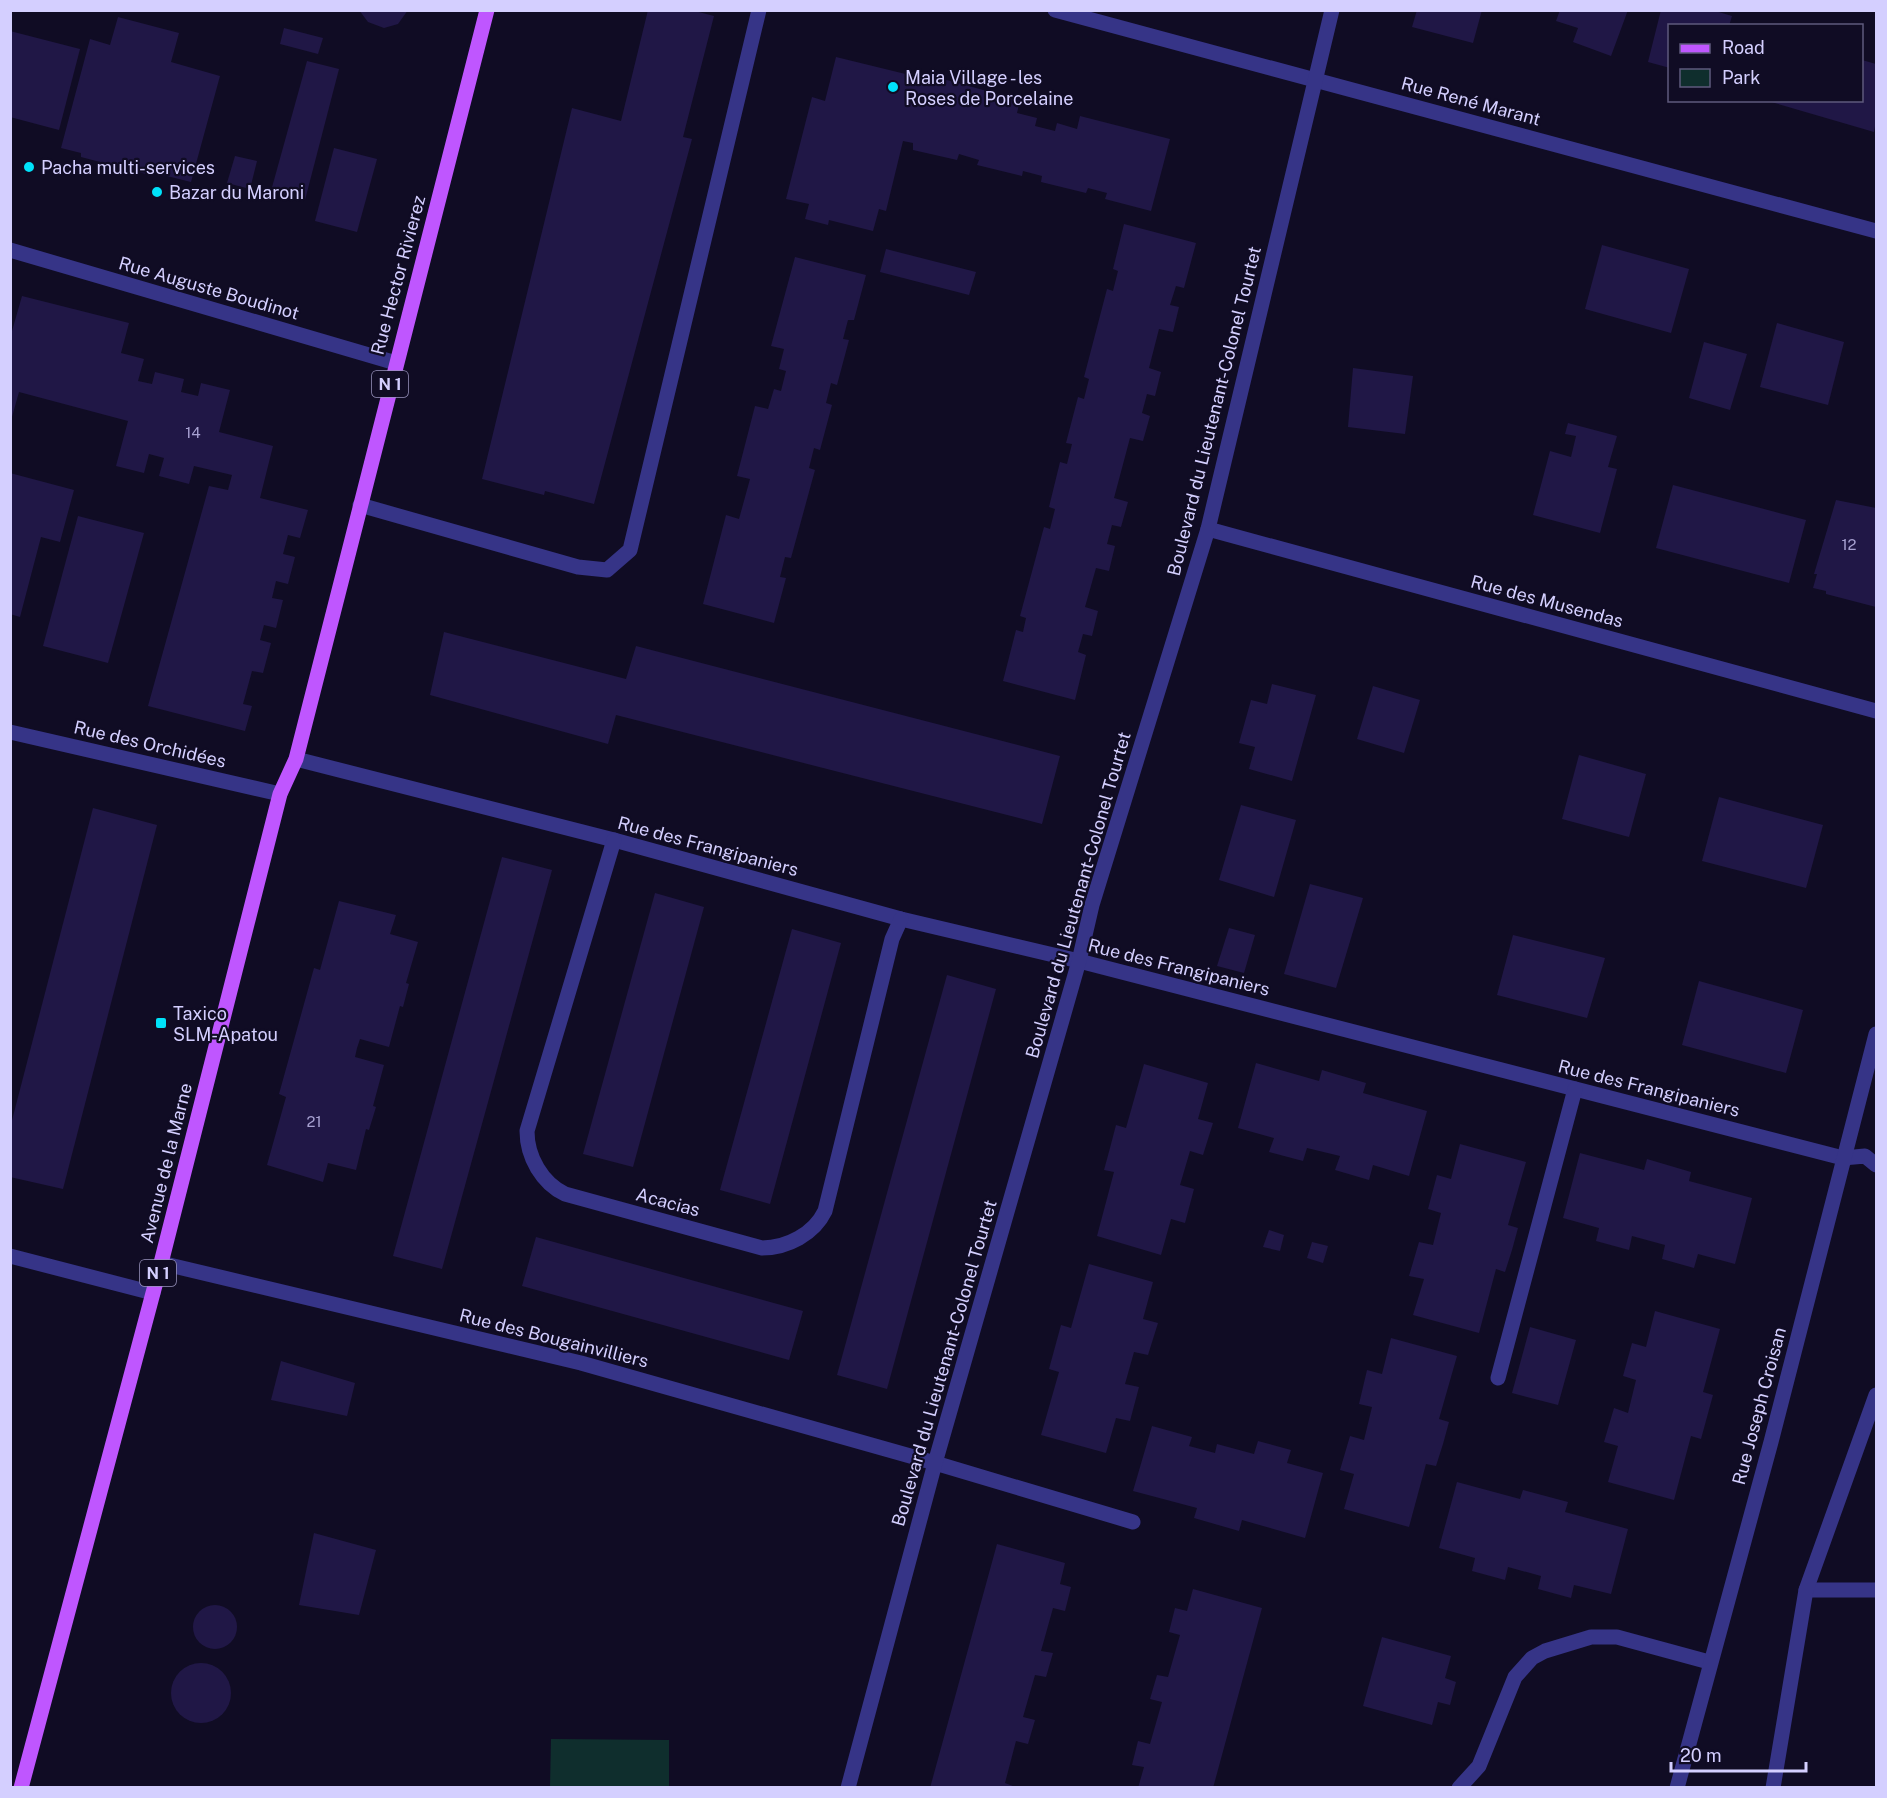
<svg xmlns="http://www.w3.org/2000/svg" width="1887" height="1798" viewBox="0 0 1887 1798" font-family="'Public Sans',sans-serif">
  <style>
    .green { fill: #0f2e2d }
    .building { fill: #201746 }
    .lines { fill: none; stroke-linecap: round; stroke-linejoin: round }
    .lane { stroke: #363487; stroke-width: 15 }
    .street { stroke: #363487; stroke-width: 15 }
    .primary { stroke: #bf56ff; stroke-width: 15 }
    .poi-dot { fill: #00e2fa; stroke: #100c24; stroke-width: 2 }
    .labels { text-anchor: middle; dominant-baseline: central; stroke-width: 4.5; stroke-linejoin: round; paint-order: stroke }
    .number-label { font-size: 15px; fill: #a7a1d1 }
    .shield { fill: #100c24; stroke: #9994bd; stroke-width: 1.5 }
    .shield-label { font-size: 16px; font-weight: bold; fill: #d4cfff }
    .poi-label { font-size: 18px; fill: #d4cfff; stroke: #100c24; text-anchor: start }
    .street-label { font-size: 18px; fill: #d4cfff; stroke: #100c24 }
  </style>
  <rect width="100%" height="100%" fill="#100c24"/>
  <!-- green -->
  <path class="green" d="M 551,1739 L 669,1740 L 669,1787 L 550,1787 Z"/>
  <!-- building -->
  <g class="building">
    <path d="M 359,10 L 408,10 L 398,24 L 384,28 L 368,22 Z"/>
    <path d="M 648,10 L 691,10 L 714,16 L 683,137 L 692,139 L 594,504 L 545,491 L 544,495 L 482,479 L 572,108 L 621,121 Z"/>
    <path d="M 1417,10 L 1482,10 L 1473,43 L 1412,27 Z"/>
    <path d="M 1560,10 L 1628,10 L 1611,56 L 1573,42 L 1578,28 L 1556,21 Z"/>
    <path d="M 1661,10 L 1712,10 L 1732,16 L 1729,26 L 1670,26 L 1670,68 L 1648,62 Z"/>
    <path d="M 118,17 L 179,33 L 171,62 L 220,76 L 191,182 L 147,171 L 146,174 L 81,157 L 81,153 L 61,148 L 90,39 L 110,45 Z"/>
    <path d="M 284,28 L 323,38 L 318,54 L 280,44 Z"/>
    <path d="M 10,31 L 80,49 L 59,130 L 10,117 Z"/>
    <path d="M 836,57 L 930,80 L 932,76 L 1020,100 L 1017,113 L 1037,118 L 1035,126 L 1055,131 L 1057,123 L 1077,129 L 1080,116 L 1170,139 L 1151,211 L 1105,199 L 1107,193 L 1088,188 L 1086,193 L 1041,182 L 1042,176 L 1023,171 L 1022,176 L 977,165 L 979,160 L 959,154 L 957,160 L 913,150 L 913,143 L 903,141 L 886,211 L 879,209 L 873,231 L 829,220 L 828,225 L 805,219 L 809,204 L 786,199 L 812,97 L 825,101 Z"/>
    <path d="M 1862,60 L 1876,64 L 1876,121 L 1874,132 L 1768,101 L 1862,100 Z"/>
    <path d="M 307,61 L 339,69 L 305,200 L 271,191 Z"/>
    <path d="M 334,148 L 377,159 L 357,232 L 315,221 Z"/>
    <path d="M 235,156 L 257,161 L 250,189 L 227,183 Z"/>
    <path d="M 1124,224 L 1196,243 L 1184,288 L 1176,286 L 1170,305 L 1179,307 L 1173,332 L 1159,329 L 1149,368 L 1161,372 L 1155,396 L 1147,394 L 1142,413 L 1150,416 L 1143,441 L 1130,438 L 1114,498 L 1128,502 L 1121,527 L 1112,525 L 1107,544 L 1115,546 L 1109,571 L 1096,568 L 1085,607 L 1098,611 L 1092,636 L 1083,634 L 1078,652 L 1086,655 L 1075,700 L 1003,681 L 1016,630 L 1023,632 L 1026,618 L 1020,616 L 1044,527 L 1050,529 L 1055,509 L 1049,507 L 1060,462 L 1067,464 L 1072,444 L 1066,443 L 1078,397 L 1084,399 L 1089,379 L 1084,377 L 1107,289 L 1113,291 L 1118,271 L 1113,269 Z"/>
    <path d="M 1602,245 L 1689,269 L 1671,333 L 1585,309 Z"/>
    <path d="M 886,249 L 976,272 L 969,295 L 880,272 Z"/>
    <path d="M 795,257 L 866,275 L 854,320 L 848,320 L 843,339 L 849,340 L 837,385 L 831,383 L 826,403 L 832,405 L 820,450 L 814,448 L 809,468 L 815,470 L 791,558 L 785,557 L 780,577 L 786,578 L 774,623 L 703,604 L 726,515 L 739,519 L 750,479 L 737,476 L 755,406 L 768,409 L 774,389 L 781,391 L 786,371 L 779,369 L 784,349 L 771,346 Z"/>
    <path d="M 22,296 L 129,323 L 121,353 L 144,359 L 138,381 L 152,384 L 155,372 L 184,379 L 181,392 L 198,396 L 201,383 L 230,390 L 219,432 L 273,446 L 260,498 L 308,510 L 300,538 L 288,535 L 283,554 L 295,557 L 288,584 L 276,581 L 272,598 L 283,600 L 276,628 L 264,625 L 260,640 L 271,643 L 263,673 L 252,671 L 243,704 L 252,706 L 245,731 L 148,706 L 209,486 L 228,490 L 232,475 L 194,466 L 189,484 L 159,476 L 164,458 L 149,454 L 144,473 L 116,466 L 128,421 L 19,392 L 10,424 L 10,338 Z"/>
    <path d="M 1777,323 L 1844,342 L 1828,405 L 1760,387 Z"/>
    <path d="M 1704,342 L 1747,354 L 1730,410 L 1689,398 Z"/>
    <path d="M 1353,368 L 1413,376 L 1405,434 L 1348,427 Z"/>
    <path d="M 1568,423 L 1617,436 L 1608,467 L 1617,469 L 1600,533 L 1533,515 L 1550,451 L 1571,457 L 1576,436 L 1565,434 Z"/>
    <path d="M 10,473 L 74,490 L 60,542 L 41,537 L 20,617 L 10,614 Z"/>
    <path d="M 1673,485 L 1806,520 L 1789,583 L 1656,548 Z"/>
    <path d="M 1836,500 L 1876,508 L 1876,607 L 1826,594 L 1826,591 L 1813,588 L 1817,574 L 1814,574 Z"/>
    <path d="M 78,516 L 144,533 L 108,663 L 43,646 Z"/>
    <path d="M 444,632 L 626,679 L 636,646 L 1060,756 L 1042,824 L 616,715 L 608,744 L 430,695 Z"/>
    <path d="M 1272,684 L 1316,695 L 1292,781 L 1249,769 L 1255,747 L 1239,743 L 1251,700 L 1267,704 Z"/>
    <path d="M 1373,686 L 1420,700 L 1404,753 L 1357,739 Z"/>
    <path d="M 1579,755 L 1646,774 L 1629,837 L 1562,819 Z"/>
    <path d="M 1719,797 L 1823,825 L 1806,888 L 1702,861 Z"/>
    <path d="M 1241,805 L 1296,820 L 1274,897 L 1219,880 Z"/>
    <path d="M 93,808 L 157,825 L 63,1189 L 10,1177 L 10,1128 Z"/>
    <path d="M 502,857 L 552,870 L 442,1269 L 393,1256 Z"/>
    <path d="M 1310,884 L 1363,898 L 1336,988 L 1284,974 Z"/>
    <path d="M 655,893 L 704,907 L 633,1167 L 583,1154 Z"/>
    <path d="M 339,901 L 396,915 L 390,934 L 418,942 L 406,983 L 409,984 L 403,1007 L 400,1006 L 389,1047 L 360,1039 L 357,1048 L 355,1057 L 384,1065 L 373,1106 L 376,1107 L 369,1130 L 366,1129 L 356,1170 L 328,1163 L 323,1182 L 267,1165 L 286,1097 L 279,1094 L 314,968 L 320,970 Z"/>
    <path d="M 1229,928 L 1255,935 L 1244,973 L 1217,966 Z"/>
    <path d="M 792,929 L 841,943 L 770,1204 L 720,1190 Z"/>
    <path d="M 1513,935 L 1605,958 L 1587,1018 L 1497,995 Z"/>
    <path d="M 947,975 L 996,989 L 887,1389 L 837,1375 Z"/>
    <path d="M 1699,981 L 1803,1010 L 1786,1073 L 1682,1045 Z"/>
    <path d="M 1256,1063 L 1319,1081 L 1322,1070 L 1366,1083 L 1363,1093 L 1427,1111 L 1409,1176 L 1373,1165 L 1369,1180 L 1335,1170 L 1340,1156 L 1307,1148 L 1303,1161 L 1269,1152 L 1274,1138 L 1238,1128 Z"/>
    <path d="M 1144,1064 L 1208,1083 L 1198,1119 L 1213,1123 L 1203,1155 L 1190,1151 L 1180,1185 L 1194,1189 L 1185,1223 L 1171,1219 L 1161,1255 L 1097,1236 L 1114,1172 L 1104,1170 L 1110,1148 L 1116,1125 L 1126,1128 Z"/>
    <path d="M 1460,1144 L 1526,1162 L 1508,1225 L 1518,1228 L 1512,1250 L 1505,1272 L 1496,1269 L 1479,1333 L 1413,1315 L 1424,1279 L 1409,1276 L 1419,1242 L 1433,1245 L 1441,1213 L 1428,1209 L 1437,1175 L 1451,1179 Z"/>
    <path d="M 1580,1153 L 1644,1170 L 1647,1159 L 1691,1172 L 1689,1181 L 1752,1198 L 1735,1264 L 1698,1254 L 1694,1268 L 1662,1259 L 1665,1245 L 1632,1236 L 1629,1250 L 1596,1241 L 1599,1228 L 1563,1218 Z"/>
    <path d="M 1269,1230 L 1284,1235 L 1280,1251 L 1263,1247 Z"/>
    <path d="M 536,1237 L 803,1311 L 789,1360 L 522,1286 Z"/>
    <path d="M 1312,1242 L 1328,1246 L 1323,1263 L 1307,1258 Z"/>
    <path d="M 1089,1264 L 1153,1282 L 1143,1319 L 1158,1323 L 1148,1355 L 1134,1352 L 1125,1384 L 1139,1387 L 1130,1421 L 1116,1418 L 1106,1453 L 1041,1435 L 1059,1372 L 1049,1369 L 1061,1325 L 1071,1328 Z"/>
    <path d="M 1655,1311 L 1720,1329 L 1703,1392 L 1713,1395 L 1701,1439 L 1691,1436 L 1674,1500 L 1608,1482 L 1618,1446 L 1604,1442 L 1614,1408 L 1628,1413 L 1636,1380 L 1623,1376 L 1632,1343 L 1646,1347 Z"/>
    <path d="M 1530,1327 L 1576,1340 L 1558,1405 L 1512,1393 Z"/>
    <path d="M 1391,1338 L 1457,1356 L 1439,1419 L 1449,1422 L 1443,1444 L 1436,1466 L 1426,1464 L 1409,1527 L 1344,1509 L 1354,1474 L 1340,1470 L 1350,1436 L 1364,1440 L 1372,1407 L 1359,1404 L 1367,1370 L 1382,1374 Z"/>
    <path d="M 281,1361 L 355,1383 L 347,1416 L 271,1400 Z"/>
    <path d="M 1152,1426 L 1192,1437 L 1189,1446 L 1215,1453 L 1217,1444 L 1254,1454 L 1258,1441 L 1291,1450 L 1287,1463 L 1323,1473 L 1305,1538 L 1242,1520 L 1239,1531 L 1194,1518 L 1197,1508 L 1133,1491 Z"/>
    <path d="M 1457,1482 L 1520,1499 L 1523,1490 L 1568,1502 L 1565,1512 L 1628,1529 L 1611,1594 L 1574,1585 L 1571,1598 L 1538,1589 L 1541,1576 L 1508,1567 L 1505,1580 L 1472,1571 L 1475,1558 L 1439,1548 Z"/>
    <path d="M 314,1533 L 376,1550 L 359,1615 L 299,1605 Z"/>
    <path d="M 997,1544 L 1065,1563 L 1060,1584 L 1071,1587 L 1065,1611 L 1053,1608 L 1041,1651 L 1053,1653 L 1046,1677 L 1035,1675 L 1023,1717 L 1035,1720 L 1028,1744 L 1016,1741 L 1005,1783 L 1018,1788 L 930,1788 Z"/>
    <path d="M 1193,1589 L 1262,1608 L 1213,1788 L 1138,1788 L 1144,1767 L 1132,1765 L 1138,1741 L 1150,1744 L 1162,1702 L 1150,1699 L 1157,1675 L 1168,1677 L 1180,1635 L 1169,1632 L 1175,1608 L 1187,1611 Z"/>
    <circle cx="215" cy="1627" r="22"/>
    <path d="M 1382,1637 L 1451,1656 L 1445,1678 L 1456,1682 L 1450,1705 L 1438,1702 L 1432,1725 L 1363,1706 Z"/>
    <circle cx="201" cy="1693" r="30"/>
  </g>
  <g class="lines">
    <!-- lane -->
    <g class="lane">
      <path d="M 10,1256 L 153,1293"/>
      <path d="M 1459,1788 L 1479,1766 L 1515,1677 L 1532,1658 L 1545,1651 L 1591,1637 L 1617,1637 L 1709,1662"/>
    </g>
    <!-- street -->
    <g class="street">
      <path d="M 1055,10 L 1876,231"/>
      <path d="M 10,250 L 396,363"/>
      <path d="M 360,505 L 578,567 L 607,570 L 630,550 L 759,10"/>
      <path d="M 1208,529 L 1876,711"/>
      <path d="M 10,732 L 280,794"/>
      <path d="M 296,759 L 614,840 L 901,919 L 1079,961 L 1843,1158 L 1865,1156 L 1876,1165"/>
      <path d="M 614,840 L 527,1131 C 527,1157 542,1183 565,1194 L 762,1248 C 787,1248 814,1234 825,1211 L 892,939 L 901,919"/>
      <path d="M 161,1263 L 581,1363 L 935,1463 L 1133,1522"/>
      <path d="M 1498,1378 L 1575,1089"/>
      <path d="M 1806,1590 L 1876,1590"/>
      <path d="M 848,1788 L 935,1463 L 1079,961 L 1092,905 L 1208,529 L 1332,10"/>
      <path d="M 1677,1788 L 1771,1442 L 1876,1034"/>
      <path d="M 1773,1788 L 1806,1590 L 1876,1395"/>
    </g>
    <!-- primary -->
    <path class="primary" d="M 21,1788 L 161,1263 L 280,794 L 296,759 L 487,10"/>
  </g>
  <!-- markers -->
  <g class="poi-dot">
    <circle cx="893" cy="87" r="6"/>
    <circle cx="29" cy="167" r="6"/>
    <circle cx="157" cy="192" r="6"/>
    <rect x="155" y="1017" width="12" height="12" rx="3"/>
  </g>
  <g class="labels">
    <!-- number labels -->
    <g class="number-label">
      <text x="193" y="432">14</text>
      <text x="1849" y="544">12</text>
      <text x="314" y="1121">21</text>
    </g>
    <!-- shield labels -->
    <g class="shield">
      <rect x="372" y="371" width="36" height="26" rx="4.5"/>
      <rect x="140" y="1260" width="36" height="26" rx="4.5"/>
    </g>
    <g class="shield-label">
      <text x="390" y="384">N 1</text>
      <text x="158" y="1273">N 1</text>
    </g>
    <!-- poi labels -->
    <g class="poi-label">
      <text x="905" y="77">Maia Village - les<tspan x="905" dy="21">Roses de Porcelaine</tspan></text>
      <text x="41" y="167">Pacha multi-services</text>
      <text x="169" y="192">Bazar du Maroni</text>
      <text x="173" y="1013">Taxico<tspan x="173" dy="21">SLM-Apatou</tspan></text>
    </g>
    <!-- street labels -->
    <g class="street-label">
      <text transform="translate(1471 101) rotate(15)">Rue René Marant</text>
      <text transform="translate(398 275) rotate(-75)">Rue Hector Rivierez</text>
      <text transform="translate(209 288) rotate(16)">Rue Auguste Boudinot</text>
      <text transform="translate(1214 411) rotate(-76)">Boulevard du Lieutenant-Colonel Tourtet</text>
      <text transform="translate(1547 601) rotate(15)">Rue des Musendas</text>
      <text transform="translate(150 744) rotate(13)">Rue des Orchidées</text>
      <text transform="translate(708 846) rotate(15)">Rue des Frangipaniers</text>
      <text transform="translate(1078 895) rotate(-74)">Boulevard du Lieutenant-Colonel Tourtet</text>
      <text transform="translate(1179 967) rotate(14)">Rue des Frangipaniers</text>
      <text transform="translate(1649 1088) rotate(14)">Rue des Frangipaniers</text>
      <text transform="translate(166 1163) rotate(-76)">Avenue de la Marne</text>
      <text transform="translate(668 1202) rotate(15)">Acacias</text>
      <text transform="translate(554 1338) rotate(14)">Rue des Bougainvilliers</text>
      <text transform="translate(944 1363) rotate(-74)">Boulevard du Lieutenant-Colonel Tourtet</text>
      <text transform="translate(1759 1406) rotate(-75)">Rue Joseph Croisan</text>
    </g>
  </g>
  <!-- border -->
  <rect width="1887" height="1798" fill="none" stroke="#d4cfff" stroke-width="24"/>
  <!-- legend -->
  <rect x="1668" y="24" width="195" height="78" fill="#100c24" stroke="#5e5a7c" stroke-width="1.5"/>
  <rect x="1680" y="44" width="30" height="9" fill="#bf56ff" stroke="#5e5a7c" stroke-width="1.5"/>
  <text x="1722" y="54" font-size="18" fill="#d4cfff">Road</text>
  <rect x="1680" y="69" width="30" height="18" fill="#0f2e2d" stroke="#5e5a7c" stroke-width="1.5"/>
  <text x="1722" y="84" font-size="18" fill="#d4cfff">Park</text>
  <!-- scale -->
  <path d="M1671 1762v9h135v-9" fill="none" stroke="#d4cfff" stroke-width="3"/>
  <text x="1680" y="1762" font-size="18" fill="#d4cfff" stroke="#100c24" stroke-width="4.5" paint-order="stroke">20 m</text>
</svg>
